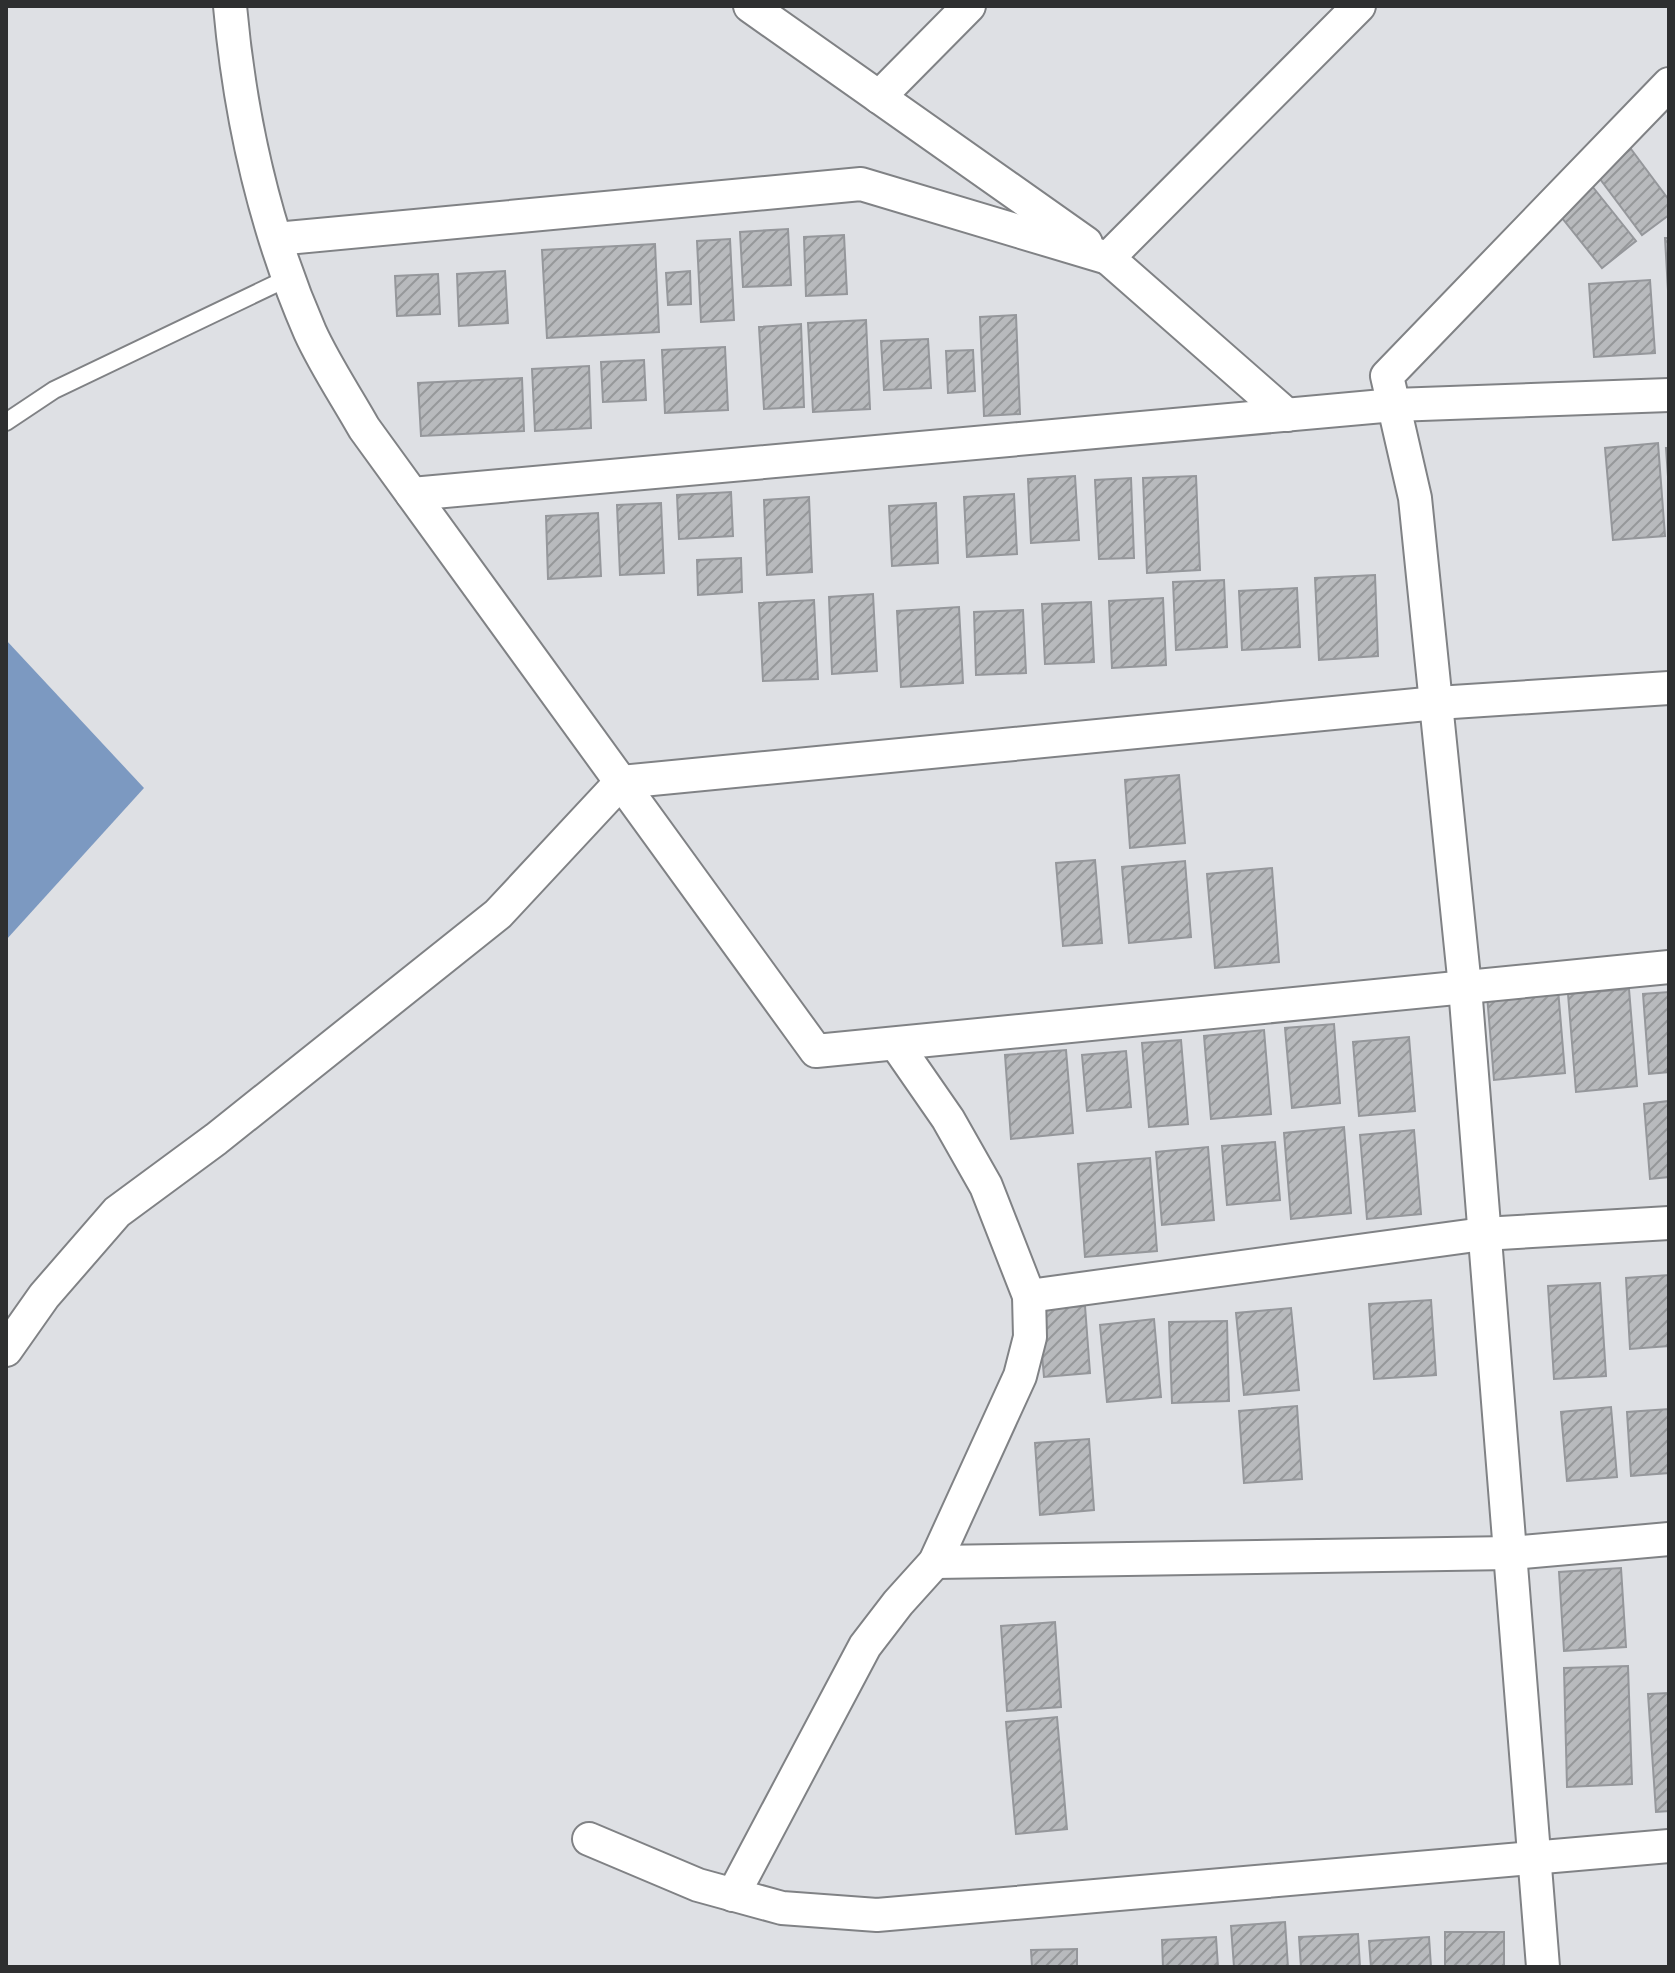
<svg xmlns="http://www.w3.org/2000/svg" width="1675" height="1973" viewBox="0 0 1675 1973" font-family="Quicksand,sans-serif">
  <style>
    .water { fill: #7c99c1 }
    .building { fill: url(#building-hatch); stroke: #95979b; stroke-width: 2 }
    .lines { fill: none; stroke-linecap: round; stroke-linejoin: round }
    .lane-casing { stroke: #808285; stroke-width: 20 }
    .street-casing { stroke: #808285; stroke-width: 36 }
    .lane { stroke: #fff; stroke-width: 16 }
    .street { stroke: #fff; stroke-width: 32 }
  </style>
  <defs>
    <pattern id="building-hatch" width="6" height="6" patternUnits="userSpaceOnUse" patternTransform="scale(2)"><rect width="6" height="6" fill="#b8babd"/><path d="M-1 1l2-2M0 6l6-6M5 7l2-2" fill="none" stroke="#96989a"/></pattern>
  </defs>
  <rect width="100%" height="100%" fill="#dee0e4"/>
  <!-- water -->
  <path class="water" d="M 6,640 L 144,788 L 6,940 Z"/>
  <!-- building -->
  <g class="building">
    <path d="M 1631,149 L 1669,200 L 1669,215 L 1642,235 L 1597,175 Z"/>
    <path d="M 1588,181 L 1636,241 L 1602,268 L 1554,208 Z"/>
    <path d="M 788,229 L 791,285 L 743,287 L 740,232 Z"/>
    <path d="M 844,235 L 847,294 L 806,296 L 804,237 Z"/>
    <path d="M 1665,238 L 1669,238 L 1669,308 Z"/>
    <path d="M 730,239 L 734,320 L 701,322 L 697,241 Z"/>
    <path d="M 655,244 L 659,332 L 547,338 L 542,250 Z"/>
    <path d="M 505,271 L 508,323 L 459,326 L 457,274 Z"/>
    <path d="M 690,271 L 691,304 L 668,305 L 666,273 Z"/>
    <path d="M 438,274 L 440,314 L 397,316 L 395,276 Z"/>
    <path d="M 1650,280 L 1655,353 L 1594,357 L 1589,284 Z"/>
    <path d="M 1016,315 L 1020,414 L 984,416 L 980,317 Z"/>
    <path d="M 866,320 L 870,409 L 813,412 L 808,323 Z"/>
    <path d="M 801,324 L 804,407 L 764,409 L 759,327 Z"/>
    <path d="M 928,339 L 931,388 L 884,390 L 881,341 Z"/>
    <path d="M 725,347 L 728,410 L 665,413 L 662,350 Z"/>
    <path d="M 973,350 L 975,391 L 948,393 L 946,351 Z"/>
    <path d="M 644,360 L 646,400 L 603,402 L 601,362 Z"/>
    <path d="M 589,366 L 591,428 L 535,431 L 532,369 Z"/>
    <path d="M 522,378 L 524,431 L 421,436 L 418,383 Z"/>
    <path d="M 1658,443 L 1665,536 L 1613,540 L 1605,448 Z"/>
    <path d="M 1666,448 L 1669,448 L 1669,491 Z"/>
    <path d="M 1075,476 L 1079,540 L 1031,543 L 1028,479 Z"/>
    <path d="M 1196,476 L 1200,570 L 1147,573 L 1143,478 Z"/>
    <path d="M 1131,478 L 1134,558 L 1099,559 L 1095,480 Z"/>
    <path d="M 731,492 L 733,536 L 679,539 L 677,495 Z"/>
    <path d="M 1014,494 L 1017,554 L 967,557 L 964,497 Z"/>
    <path d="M 809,497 L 812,572 L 767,575 L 764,500 Z"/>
    <path d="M 661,503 L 664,573 L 620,575 L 617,505 Z"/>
    <path d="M 936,503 L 938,563 L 892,566 L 889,506 Z"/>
    <path d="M 598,513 L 601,576 L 548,579 L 546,516 Z"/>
    <path d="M 741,558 L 742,592 L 698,595 L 697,560 Z"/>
    <path d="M 1375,575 L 1378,656 L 1319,660 L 1315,578 Z"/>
    <path d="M 1224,580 L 1227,647 L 1176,650 L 1173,582 Z"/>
    <path d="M 1297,588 L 1300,647 L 1242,650 L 1239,591 Z"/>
    <path d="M 873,594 L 877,671 L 832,674 L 829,597 Z"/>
    <path d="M 1163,598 L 1166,665 L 1112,668 L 1109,601 Z"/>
    <path d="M 814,600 L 818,679 L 763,681 L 759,603 Z"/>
    <path d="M 1091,602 L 1094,662 L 1045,664 L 1042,604 Z"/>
    <path d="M 959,607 L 963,683 L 901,687 L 897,611 Z"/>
    <path d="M 1023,610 L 1026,673 L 976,675 L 974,612 Z"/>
    <path d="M 1179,775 L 1185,843 L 1130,848 L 1125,780 Z"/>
    <path d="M 1095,860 L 1102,943 L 1063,946 L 1056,863 Z"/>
    <path d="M 1185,861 L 1191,937 L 1129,943 L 1122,867 Z"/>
    <path d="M 1272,868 L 1279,962 L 1215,968 L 1207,874 Z"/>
    <path d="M 1558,989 L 1565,1073 L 1494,1080 L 1487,995 Z"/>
    <path d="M 1629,989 L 1637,1086 L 1576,1092 L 1568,994 Z"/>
    <path d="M 1669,992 L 1669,1072 L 1649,1074 L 1643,994 Z"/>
    <path d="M 1334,1024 L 1340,1103 L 1292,1108 L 1285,1028 Z"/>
    <path d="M 1264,1030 L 1271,1114 L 1211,1119 L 1204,1036 Z"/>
    <path d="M 1409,1037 L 1415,1111 L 1359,1116 L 1353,1042 Z"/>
    <path d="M 1181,1040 L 1188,1124 L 1149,1127 L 1142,1043 Z"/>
    <path d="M 1066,1050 L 1073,1133 L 1011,1139 L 1005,1055 Z"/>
    <path d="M 1126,1051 L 1131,1107 L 1087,1111 L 1082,1055 Z"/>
    <path d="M 1669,1101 L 1669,1177 L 1650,1179 L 1644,1104 Z"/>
    <path d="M 1344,1127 L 1351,1213 L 1291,1219 L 1284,1133 Z"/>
    <path d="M 1414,1130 L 1421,1214 L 1367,1219 L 1360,1135 Z"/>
    <path d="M 1275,1142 L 1280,1200 L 1227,1205 L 1222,1146 Z"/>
    <path d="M 1208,1147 L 1214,1220 L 1162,1225 L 1156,1152 Z"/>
    <path d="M 1150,1158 L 1157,1251 L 1085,1257 L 1078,1164 Z"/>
    <path d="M 1669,1275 L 1669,1346 L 1630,1349 L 1626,1278 Z"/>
    <path d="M 1600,1283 L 1606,1376 L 1554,1379 L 1548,1286 Z"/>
    <path d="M 1431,1300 L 1436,1375 L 1374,1379 L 1369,1304 Z"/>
    <path d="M 1085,1306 L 1090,1373 L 1044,1377 L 1038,1309 Z"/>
    <path d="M 1291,1308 L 1299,1390 L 1244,1395 L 1236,1313 Z"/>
    <path d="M 1154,1319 L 1161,1397 L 1107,1402 L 1100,1325 Z"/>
    <path d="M 1227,1321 L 1229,1401 L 1172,1403 L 1169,1322 Z"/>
    <path d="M 1297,1406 L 1302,1479 L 1244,1483 L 1239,1411 Z"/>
    <path d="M 1611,1407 L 1617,1477 L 1567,1481 L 1561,1412 Z"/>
    <path d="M 1669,1409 L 1669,1473 L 1631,1476 L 1627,1412 Z"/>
    <path d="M 1089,1439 L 1094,1510 L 1040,1515 L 1035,1443 Z"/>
    <path d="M 1621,1568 L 1626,1647 L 1564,1651 L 1559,1572 Z"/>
    <path d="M 1055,1622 L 1061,1707 L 1007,1711 L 1001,1626 Z"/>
    <path d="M 1628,1666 L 1632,1784 L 1567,1787 L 1564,1668 Z"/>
    <path d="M 1669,1693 L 1669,1811 L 1656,1812 L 1648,1694 Z"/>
    <path d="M 1057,1717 L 1067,1829 L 1016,1834 L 1006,1722 Z"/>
    <path d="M 1285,1922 L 1288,1967 L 1234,1967 L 1231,1926 Z"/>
    <rect x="1445" y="1932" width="59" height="35"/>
    <path d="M 1358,1934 L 1360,1967 L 1301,1967 L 1299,1937 Z"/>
    <path d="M 1216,1937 L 1218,1967 L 1163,1967 L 1162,1940 Z"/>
    <path d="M 1429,1937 L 1431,1967 L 1371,1967 L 1369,1941 Z"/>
    <path d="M 1077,1949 L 1077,1967 L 1032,1967 L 1031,1950 Z"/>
  </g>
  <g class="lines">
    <!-- lane casing -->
    <g class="lane-casing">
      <path id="lane" d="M 6,422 L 54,390 L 290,277"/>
    </g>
    <!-- street casing -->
    <g class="street-casing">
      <g id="street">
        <path d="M 230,6 C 240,117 265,229 310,332 C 325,365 346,396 364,428 L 816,1051 L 1669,967"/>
        <path d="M 750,6 L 1086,243"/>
        <path d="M 879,97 L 969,6"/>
        <path d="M 276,239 L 861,184 L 1108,258"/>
        <path d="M 1287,415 L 1108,258 L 1359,6"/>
        <path d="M 412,494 L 1394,405 L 1669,395"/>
        <path d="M 1029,1296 L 1483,1234 L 1669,1223"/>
        <path d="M 6,1350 L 44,1296 L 117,1212 L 216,1139 L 498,914 L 621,782 L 1437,703 L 1669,688"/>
        <path d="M 935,1562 L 1511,1553 L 1669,1539"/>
        <path d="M 589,1839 L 698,1885 L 782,1908 L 877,1915 L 1669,1846"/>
        <path d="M 733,1895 L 865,1646 L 898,1603 L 935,1562 L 1020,1376 L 1030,1337 L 1029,1296 L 986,1186 L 948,1119 L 896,1044"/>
        <path d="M 1543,1967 L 1465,987 L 1415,498 L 1387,376 L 1669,84"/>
      </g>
    </g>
    <!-- lane -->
    <use href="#lane" class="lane"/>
    <!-- street -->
    <use href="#street" class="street"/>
  </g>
  <!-- border -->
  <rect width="1675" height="1973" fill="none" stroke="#2e2f30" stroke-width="16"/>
</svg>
